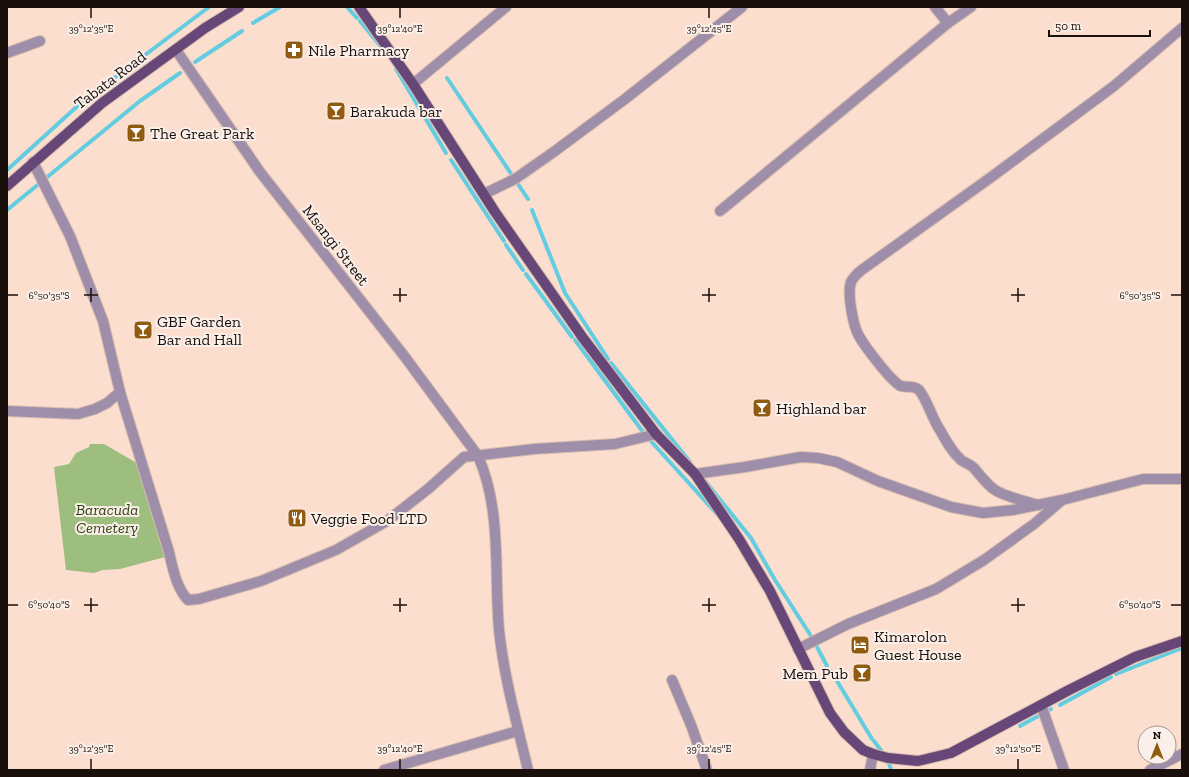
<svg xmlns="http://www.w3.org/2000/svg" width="1189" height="777" viewBox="0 0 1189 777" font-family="'Zilla Slab',serif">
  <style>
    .green { fill: #9dbe7f }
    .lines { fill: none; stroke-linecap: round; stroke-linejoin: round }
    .stream { stroke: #64cce1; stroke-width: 4 }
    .minor-casing { stroke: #d7bdaf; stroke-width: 12 }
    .major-casing { stroke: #d7bdaf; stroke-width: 12 }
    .minor { stroke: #9f8eaa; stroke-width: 10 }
    .major { stroke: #664778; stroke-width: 10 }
    .ticks { fill: none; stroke: #1a100b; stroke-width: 1.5 }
    .labels { text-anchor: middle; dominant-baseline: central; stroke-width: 4; stroke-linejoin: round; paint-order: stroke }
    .poi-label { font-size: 16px; fill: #1a100b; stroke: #fbefe9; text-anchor: start }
    .street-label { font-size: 16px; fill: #1a100b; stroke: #fbefe9 }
    .park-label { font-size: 16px; font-style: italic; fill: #2d4313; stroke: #fbefe9 }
    .ticks-label { font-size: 10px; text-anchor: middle; fill: #1a100b; stroke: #fbefe9; stroke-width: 4; stroke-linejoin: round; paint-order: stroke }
  </style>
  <rect width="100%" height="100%" fill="#fbdece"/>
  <!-- green -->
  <path class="green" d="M 90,444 L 104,444 L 135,462 L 140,452 L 165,557 L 120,569 L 103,570 L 94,573 L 66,570 L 54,467 L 69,464 L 76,453 L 89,447 Z"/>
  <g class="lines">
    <!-- stream -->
    <g class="stream">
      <path d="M 347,7 L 357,18"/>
      <path d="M 360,21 L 382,48"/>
      <path d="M 253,23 L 280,7"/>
      <path d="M 195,62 L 242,31"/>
      <path d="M 396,69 L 446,153"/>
      <path d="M 447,78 L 528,199"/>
      <path d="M 105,85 L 209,7"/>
      <path d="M 451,160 L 504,241"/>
      <path d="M 7,170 L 82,102"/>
      <path d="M 7,210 L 140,101 L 180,73"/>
      <path d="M 532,210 L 565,293 L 608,359"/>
      <path d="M 506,245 L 523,270"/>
      <path d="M 526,274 L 572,337"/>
      <path d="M 575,340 L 643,432"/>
      <path d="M 611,363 L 690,462"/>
      <path d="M 648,438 L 717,514"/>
      <path d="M 705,481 L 751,538 L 775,580 L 811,636"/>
      <path d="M 817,647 L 827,666"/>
      <path d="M 831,671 L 872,739"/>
      <path d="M 1116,674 L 1182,648"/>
      <path d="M 1060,705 L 1111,677"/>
      <path d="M 1020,726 L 1051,709"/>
      <path d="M 874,741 L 888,760 L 891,770"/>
    </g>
    <!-- minor casing -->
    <g class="minor-casing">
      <g id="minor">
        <path d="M 935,7 L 948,23"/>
        <path d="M 176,50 L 260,172 L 405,357 L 478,456 C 502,510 494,572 499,630 C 504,677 517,724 528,770"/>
        <path d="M 7,53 L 40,41"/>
        <path d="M 413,84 L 506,7"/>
        <path d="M 33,162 L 70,236 L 103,321 L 120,392 L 169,552 C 173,569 176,587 188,600 L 199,599 L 261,581 L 336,550 L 387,521 L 428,489 L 464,457 L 534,449 L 615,444 L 656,434"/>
        <path d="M 484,194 L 515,179 L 555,151 L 625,99 L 742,7"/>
        <path d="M 720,211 L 948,23 L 971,7"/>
        <path d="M 7,411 L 78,414 L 95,409 L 107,403 L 120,392"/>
        <path d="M 695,474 L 745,467 L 801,457 L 818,458 L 837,462 L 878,481 L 951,507 L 983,513 L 1013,510 L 1062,500 L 1143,479 L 1182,479"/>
        <path d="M 1038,505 C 1025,501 1006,497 995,490 C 987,485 980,475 974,468 C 970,464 965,463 961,460 C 952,452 946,441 940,430 C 932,419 927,399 919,390 C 913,384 905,389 899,385 C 889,378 865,347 859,336 C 853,326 847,293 851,282 C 853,278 859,272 863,269 L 990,178 L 1114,86 L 1182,28"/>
        <path d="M 798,649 L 848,624 L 936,589 L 984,560 L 1034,524 L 1061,501"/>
        <path d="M 672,680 L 691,725 L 707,770"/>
        <path d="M 1041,705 L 1064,770"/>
        <path d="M 384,770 L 518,731"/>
        <path d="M 870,770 L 873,754"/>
        <path d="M 1150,770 L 1182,754"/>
      </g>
    </g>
    <!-- major casing -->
    <g class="major-casing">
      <g id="major">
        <path d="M 359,7 L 413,84 L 495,212 L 583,338 L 656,434 L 695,474 L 739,539 L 770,591 L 830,713 L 844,732 L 863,750 L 873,754 L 888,758 L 918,761 L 951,753 L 1069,690 L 1135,657 L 1182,641"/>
        <path d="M 7,186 L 102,103 L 205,28 L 239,7"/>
      </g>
    </g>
    <!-- minor -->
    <use href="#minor" class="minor"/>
    <!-- major -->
    <use href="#major" class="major"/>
  </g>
  <!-- ticks -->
  <path class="ticks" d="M 91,8 L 91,18M 400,8 L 400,18M 709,8 L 709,18M 91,288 L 91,302M 400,288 L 400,302M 709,288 L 709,302M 1018,288 L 1018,302M 8,295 L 18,295M 84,295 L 98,295M 393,295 L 407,295M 702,295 L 716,295M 1011,295 L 1025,295M 1171,295 L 1181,295M 91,598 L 91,612M 400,598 L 400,612M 709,598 L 709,612M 1018,598 L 1018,612M 8,605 L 18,605M 84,605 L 98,605M 393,605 L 407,605M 702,605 L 716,605M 1011,605 L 1025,605M 1171,605 L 1181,605M 91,759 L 91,769M 400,759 L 400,769M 709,759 L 709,769M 1018,759 L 1018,769"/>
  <!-- icons -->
  <defs>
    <g id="pharmacy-square" transform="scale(1)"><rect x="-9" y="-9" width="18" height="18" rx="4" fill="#925b12" stroke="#fbefe9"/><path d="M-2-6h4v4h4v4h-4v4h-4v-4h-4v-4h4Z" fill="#fff"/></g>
    <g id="bar-square" transform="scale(1)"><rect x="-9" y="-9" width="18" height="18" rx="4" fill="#925b12" stroke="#fbefe9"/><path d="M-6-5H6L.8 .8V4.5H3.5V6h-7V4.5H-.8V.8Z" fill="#fff"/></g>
    <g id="restaurant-square" transform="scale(1)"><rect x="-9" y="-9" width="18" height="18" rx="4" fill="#925b12" stroke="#fbefe9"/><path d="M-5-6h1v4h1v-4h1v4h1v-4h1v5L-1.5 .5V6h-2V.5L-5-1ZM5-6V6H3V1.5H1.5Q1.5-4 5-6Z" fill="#fff"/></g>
    <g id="hotel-square" transform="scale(1)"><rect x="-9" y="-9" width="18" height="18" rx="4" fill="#925b12" stroke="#fbefe9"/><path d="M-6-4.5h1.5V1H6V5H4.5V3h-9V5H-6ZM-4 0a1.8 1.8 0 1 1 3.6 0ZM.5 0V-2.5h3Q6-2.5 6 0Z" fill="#fff"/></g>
  </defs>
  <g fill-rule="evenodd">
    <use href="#pharmacy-square" x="294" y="50"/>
    <use href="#bar-square" x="336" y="111"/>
    <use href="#bar-square" x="136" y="133"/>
    <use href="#bar-square" x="143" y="330"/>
    <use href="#bar-square" x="762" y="408"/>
    <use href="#restaurant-square" x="297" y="518"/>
    <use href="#hotel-square" x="860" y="645"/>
    <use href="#bar-square" x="862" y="673"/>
  </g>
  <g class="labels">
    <!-- poi labels -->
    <g class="poi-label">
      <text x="308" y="50">Nile Pharmacy</text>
      <text x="350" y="111">Barakuda bar</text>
      <text x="150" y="133">The Great Park</text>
      <text x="157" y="321">GBF Garden<tspan x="157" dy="18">Bar and Hall</tspan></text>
      <text x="776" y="408">Highland bar</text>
      <text x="311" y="518">Veggie Food LTD</text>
      <text x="874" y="636">Kimarolon<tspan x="874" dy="18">Guest House</tspan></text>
      <text x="848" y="673" text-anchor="end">Mem Pub</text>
    </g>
    <!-- street labels -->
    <g class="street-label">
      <text transform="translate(110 80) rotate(-37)">Tabata Road</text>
      <text transform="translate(336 245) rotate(52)">Msangi Street</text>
    </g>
    <!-- park labels -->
    <g class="park-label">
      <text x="107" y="509">Baracuda<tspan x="107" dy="18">Cemetery</tspan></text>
    </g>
  </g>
  <g class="ticks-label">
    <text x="91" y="32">39°12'35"E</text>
    <text x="400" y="32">39°12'40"E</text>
    <text x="709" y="32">39°12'45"E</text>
    <text x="49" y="299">6°50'35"S</text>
    <text x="1140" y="299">6°50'35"S</text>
    <text x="49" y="608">6°50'40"S</text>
    <text x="1140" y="608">6°50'40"S</text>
    <text x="91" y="752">39°12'35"E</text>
    <text x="400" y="752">39°12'40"E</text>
    <text x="709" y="752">39°12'45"E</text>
    <text x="1018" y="752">39°12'50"E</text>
  </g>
  <!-- border -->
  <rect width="1189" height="777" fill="none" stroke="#1a100b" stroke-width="16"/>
  <!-- north arrow -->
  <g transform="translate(1157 745)"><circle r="19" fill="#fbefe9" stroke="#a19690"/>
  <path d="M0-3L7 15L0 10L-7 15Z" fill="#925b12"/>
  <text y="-6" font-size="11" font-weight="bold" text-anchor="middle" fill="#1a100b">N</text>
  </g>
  <!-- scale -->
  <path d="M1049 30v6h101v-6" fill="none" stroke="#1a100b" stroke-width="2"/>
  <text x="1055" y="30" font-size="12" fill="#1a100b" stroke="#fbefe9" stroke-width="3" paint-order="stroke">50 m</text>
</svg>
